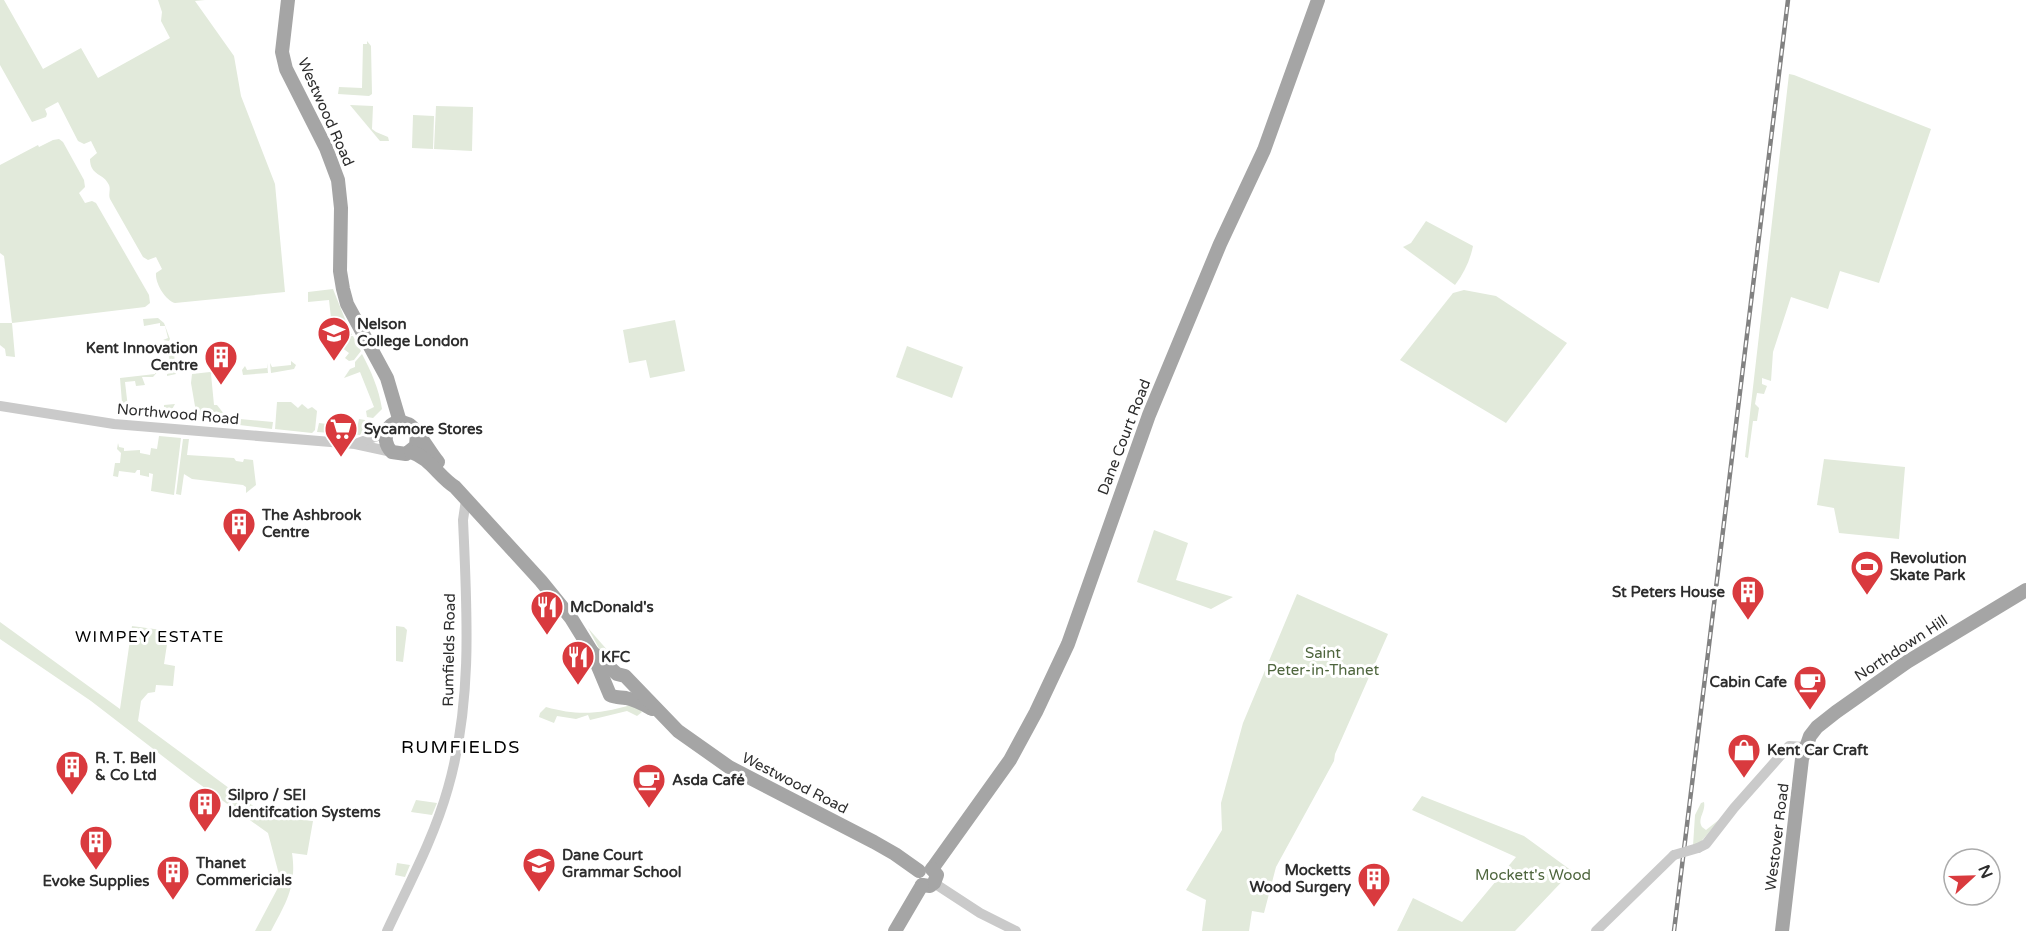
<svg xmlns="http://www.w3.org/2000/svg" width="2026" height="931" viewBox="0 0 2026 931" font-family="'Varela Round',sans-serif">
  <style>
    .green { fill: #e2eadb }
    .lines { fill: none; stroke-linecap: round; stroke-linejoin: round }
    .minor { stroke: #cacaca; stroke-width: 10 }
    .major { stroke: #a5a5a5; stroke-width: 14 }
    .rail-casing { stroke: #828282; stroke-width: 4.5 }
    .rail { stroke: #fff; stroke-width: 2; stroke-dasharray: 7; stroke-linecap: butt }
    .minor-bridge { stroke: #cacaca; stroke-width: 10 }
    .labels { text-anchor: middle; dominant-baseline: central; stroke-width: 6; stroke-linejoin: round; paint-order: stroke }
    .street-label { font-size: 15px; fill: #2d2d2d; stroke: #fff }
    .poi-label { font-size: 15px; font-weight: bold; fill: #2d2d2d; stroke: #fff; text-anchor: start }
    .park-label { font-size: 15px; fill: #4e653d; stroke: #fff }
    .neighbourhood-label { font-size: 16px; letter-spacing: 1.5px; fill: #000; stroke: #fff }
    .quarter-label { font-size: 18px; letter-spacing: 1.5px; fill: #000; stroke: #fff }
  </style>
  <rect width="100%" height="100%" fill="#fff"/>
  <!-- green -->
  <g class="green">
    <path d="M 0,0 L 4,0 L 43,69 L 81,48 L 98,78 L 170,38 L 161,21 L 162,12 L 158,0 L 205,0 L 195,1 L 234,56 L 241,96 L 275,184 L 285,292 L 175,303 C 165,300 155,283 156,273 L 162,269 L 156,257 L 148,260 L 143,257 L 110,199 C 108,194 111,190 109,185 C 104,173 90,176 90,159 L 97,153 L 91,141 L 84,144 L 78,141 L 58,102 L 45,109 L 47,114 L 46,117 L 32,122 L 0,65 Z"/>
    <path d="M 367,41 L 371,46 L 372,94 L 369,96 L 338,94 L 339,87 L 362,88 L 363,44 L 367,44 Z"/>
    <path d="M 1789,74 L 1794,75 L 1931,129 L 1879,283 L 1840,271 L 1828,309 L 1791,297 L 1773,352 L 1771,381 L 1762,378 L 1762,384 L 1767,386 L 1764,394 L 1757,393 L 1755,404 L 1759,408 L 1757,421 L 1753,421 L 1748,458 L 1745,457 Z"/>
    <path d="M 350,105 L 373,106 L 372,129 L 376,132 L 388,137 L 389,141 L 380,141 Z"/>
    <path d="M 436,106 L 473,107 L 472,151 L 434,149 Z"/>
    <path d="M 413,115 L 434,116 L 433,149 L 412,148 Z"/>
    <path d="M 59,139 L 63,142 L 84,180 L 85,187 L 79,193 L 85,203 L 92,201 L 96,203 L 149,295 L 150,303 L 145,307 L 12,323 L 15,357 L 6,356 L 5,349 L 0,345 L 0,323 L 12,323 L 4,256 L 0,253 L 0,165 L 38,145 L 39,147 L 53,140 Z"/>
    <path d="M 1426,221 L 1473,246 C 1470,261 1464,273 1455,285 L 1403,247 L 1411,243 Z"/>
    <path d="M 333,289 L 349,329 L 352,335 L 333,336 L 329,300 L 308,302 L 308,292 Z"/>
    <path d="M 1464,290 L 1496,296 L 1567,343 L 1506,423 L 1400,360 L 1453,293 Z"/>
    <path d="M 158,318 L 164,323 L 170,339 L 169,341 L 163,340 L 168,338 L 165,326 L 160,326 L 160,323 L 144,326 L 143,319 Z"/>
    <path d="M 675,320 L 685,371 L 650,378 L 646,360 L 629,363 L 623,330 Z"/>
    <path d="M 353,336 L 361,351 L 354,360 L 349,361 L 345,358 L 349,353 L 341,347 L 340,337 Z"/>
    <path d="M 907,346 L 963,367 L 952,398 L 896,377 Z"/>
    <path d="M 168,350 L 174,353 L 176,374 L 167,376 L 167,374 L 171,373 L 169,355 L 165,355 Z"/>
    <path d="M 362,354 C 371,371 379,389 382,409 L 373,418 L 367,417 L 366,411 L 374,407 L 360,372 L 344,378 L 350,369 L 355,367 L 355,362 Z"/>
    <path d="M 291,361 L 296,365 L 294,369 L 271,373 L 270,363 L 272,367 L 291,365 Z"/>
    <path d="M 267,363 L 268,373 L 243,375 L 242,370 L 245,366 L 247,370 L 267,368 Z"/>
    <path d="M 160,369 L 153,377 L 142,377 L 145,385 L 136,386 L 135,381 L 125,382 L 128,408 L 138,407 L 139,411 L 164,408 L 164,405 L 175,404 L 171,411 L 161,416 L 123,415 L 120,378 L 155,374 L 155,370 Z"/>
    <path d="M 219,371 L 211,374 L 214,405 L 217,405 L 224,414 L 222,422 L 205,420 L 196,412 L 191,383 L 192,374 Z"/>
    <path d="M 277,402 L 291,402 L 298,408 L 302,404 L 308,409 L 312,407 L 317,411 L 315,430 L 312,433 L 275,429 Z"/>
    <path d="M 225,415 L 228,415 L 229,418 L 273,422 L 272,429 L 223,423 Z"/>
    <path d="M 359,419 L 365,420 L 367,425 L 360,435 L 317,432 L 319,423 L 357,428 Z"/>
    <path d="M 159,436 L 181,438 L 174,495 L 151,491 L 153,474 L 149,473 L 149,477 L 140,475 L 140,470 L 137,470 L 135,473 L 119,471 L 118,477 L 113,476 L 115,463 L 120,463 L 121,453 L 117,449 L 118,443 L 119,447 L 124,448 L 124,451 L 140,450 L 140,453 L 150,455 L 151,448 L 157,449 Z"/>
    <path d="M 183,439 L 189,439 L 187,455 L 234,458 L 236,461 L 243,462 L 244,459 L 253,460 L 256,485 L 246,493 L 246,487 L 243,485 L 192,479 L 184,474 L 181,495 L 176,494 Z"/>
    <path d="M 1824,459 L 1905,467 L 1899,539 L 1839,533 L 1834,508 L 1817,505 Z"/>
    <path d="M 1154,530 L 1188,543 L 1176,580 L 1233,597 L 1211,609 L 1137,582 Z"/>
    <path d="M 1297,594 L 1388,634 L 1335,754 L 1334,761 L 1276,867 L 1264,913 L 1252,911 L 1249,931 L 1202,931 L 1206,900 L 1186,890 L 1222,830 L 1221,803 L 1243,723 Z"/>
    <path d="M 0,622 L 120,709 L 132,626 L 169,631 L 164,664 L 175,666 L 173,686 L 156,685 L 155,692 L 148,693 L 141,701 L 138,721 L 267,816 L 313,821 L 307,855 L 292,853 C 297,886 286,903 271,931 L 255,931 L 281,882 L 268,833 L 191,778 L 91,701 L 0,639 Z"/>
    <path d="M 396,626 L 404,627 L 407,630 L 403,662 L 396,661 Z"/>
    <path d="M 588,628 L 616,660 L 612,664 L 602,654 Z"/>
    <path d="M 631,705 L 637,706 L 642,712 L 637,716 L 627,711 L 590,720 L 588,715 L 576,719 L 557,716 L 554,723 L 539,717 L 540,713 L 546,707 C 578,716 599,714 631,705 Z"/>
    <path d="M 1422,796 L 1524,836 L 1572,871 L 1515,931 L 1397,931 L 1413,898 L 1462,922 L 1516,857 L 1412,810 Z"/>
    <path d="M 416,800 L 437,803 L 432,815 L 411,812 Z"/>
    <path d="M 1704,802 C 1706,812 1697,818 1702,827 L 1706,830 L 1720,819 L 1700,843 L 1693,846 L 1695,815 L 1701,803 Z"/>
    <path d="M 397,863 L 410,865 L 405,877 L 395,875 Z"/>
  </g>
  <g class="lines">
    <!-- minor -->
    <g class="minor">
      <path d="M 0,406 L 114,424 L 355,444 L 392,452"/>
      <path d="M 358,443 L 386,433"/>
      <path d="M 1698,848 L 1706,844 L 1734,808 L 1789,746 L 1805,747"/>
      <path d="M 934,883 L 980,913 L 1016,931"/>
      <path d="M 387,931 C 409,884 434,838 448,788 C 473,701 467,610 463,520 L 466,500"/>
      <path d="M 1596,931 L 1674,855"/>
    </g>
    <!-- major -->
    <g class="major">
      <path d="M 288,0 L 282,52 L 286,69 L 326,148 L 338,180 L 341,208 L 340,271 L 343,289 L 347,304 L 387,378 L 400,422"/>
      <path d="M 417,433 L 416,446 L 406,454 L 392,452 C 378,439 389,415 408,424 C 417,428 430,453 438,462"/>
      <path d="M 411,452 C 430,458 439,477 455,487 L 541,581 L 571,618 L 592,652 L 610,695 C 616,698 620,697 626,698 C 636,700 643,704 652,709"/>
      <path d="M 592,652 L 617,674 L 625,676 L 678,731 L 729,767 L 874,842 L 895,854 L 919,871"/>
      <path d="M 932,869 L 1010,760 L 1036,712 L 1068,644 L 1149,415 L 1220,244 L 1264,150 L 1318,0"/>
      <path d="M 922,885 L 930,886 L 934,883 L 937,875 L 932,869"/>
      <path d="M 895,931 L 922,885"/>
      <path d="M 1782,931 L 1802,759 L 1810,736 L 1817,727 L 1836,712 L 1907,662 L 2026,590"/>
    </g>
    <!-- rail casing -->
    <g class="rail-casing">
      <path id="rail" d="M 1674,931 L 1788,0"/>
    </g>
    <!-- rail -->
    <use href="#rail" class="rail"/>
    <!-- minor-bridge -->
    <path class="minor-bridge" d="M 1674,855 L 1698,848"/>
  </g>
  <!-- icons -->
  <defs>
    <g id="university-pin" transform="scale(1.725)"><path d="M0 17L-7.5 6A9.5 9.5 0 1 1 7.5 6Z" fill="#d93a3e" stroke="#fff"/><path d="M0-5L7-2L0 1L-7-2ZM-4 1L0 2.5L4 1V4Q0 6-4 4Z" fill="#fff"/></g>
    <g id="building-pin" transform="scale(1.725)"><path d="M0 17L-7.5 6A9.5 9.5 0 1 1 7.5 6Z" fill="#d93a3e" stroke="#fff"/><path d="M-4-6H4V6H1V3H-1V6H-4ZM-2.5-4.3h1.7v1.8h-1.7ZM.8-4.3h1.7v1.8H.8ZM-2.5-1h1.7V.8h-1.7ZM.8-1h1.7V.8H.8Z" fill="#fff"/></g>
    <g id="supermarket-pin" transform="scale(1.725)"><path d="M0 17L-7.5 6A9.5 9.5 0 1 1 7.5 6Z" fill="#d93a3e" stroke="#fff"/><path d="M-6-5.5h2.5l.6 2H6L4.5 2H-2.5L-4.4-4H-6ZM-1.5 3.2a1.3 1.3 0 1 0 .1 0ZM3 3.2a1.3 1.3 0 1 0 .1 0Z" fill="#fff"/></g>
    <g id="stadium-pin" transform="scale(1.725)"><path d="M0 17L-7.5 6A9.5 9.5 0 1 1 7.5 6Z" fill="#d93a3e" stroke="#fff"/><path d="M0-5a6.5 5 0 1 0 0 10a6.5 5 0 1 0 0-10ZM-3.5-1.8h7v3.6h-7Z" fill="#fff"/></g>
    <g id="restaurant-pin" transform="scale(1.725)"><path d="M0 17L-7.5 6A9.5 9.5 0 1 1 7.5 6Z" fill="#d93a3e" stroke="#fff"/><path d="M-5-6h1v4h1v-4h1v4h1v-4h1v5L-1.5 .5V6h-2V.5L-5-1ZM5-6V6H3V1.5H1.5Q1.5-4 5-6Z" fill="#fff"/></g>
    <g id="cafe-pin" transform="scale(1.725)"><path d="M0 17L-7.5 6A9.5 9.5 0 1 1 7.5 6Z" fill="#d93a3e" stroke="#fff"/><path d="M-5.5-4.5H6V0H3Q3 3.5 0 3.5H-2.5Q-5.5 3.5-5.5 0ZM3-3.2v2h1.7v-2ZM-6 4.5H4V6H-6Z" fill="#fff"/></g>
    <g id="shop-pin" transform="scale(1.725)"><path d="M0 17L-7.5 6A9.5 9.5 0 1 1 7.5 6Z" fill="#d93a3e" stroke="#fff"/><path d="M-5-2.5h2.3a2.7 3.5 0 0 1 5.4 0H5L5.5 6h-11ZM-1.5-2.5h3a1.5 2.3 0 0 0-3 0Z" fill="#fff"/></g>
    <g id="school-pin" transform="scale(1.725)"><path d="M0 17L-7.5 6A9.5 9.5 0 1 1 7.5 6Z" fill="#d93a3e" stroke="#fff"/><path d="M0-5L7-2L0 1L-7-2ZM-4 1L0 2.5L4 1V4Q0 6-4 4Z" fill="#fff"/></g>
  </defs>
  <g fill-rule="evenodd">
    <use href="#university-pin" x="334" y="333"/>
    <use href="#building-pin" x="221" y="357"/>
    <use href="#supermarket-pin" x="341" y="429"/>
    <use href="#building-pin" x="239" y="524"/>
    <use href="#stadium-pin" x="1867" y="567"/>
    <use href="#building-pin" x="1748" y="592"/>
    <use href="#restaurant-pin" x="547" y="607"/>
    <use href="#restaurant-pin" x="578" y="657"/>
    <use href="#cafe-pin" x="1810" y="682"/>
    <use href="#shop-pin" x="1744" y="750"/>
    <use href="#building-pin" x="72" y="767"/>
    <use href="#cafe-pin" x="649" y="780"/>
    <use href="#building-pin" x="205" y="804"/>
    <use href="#building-pin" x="96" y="842"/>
    <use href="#school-pin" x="539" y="864"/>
    <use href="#building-pin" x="173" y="872"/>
    <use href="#building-pin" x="1374" y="879"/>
  </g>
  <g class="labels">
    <!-- street labels -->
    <g class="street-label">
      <text transform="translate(326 112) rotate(66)">Westwood Road</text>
      <text transform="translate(178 414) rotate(5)">Northwood Road</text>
      <text transform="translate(1124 437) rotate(-69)">Dane Court Road</text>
      <text transform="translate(1901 648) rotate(-33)">Northdown Hill</text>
      <text transform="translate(449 650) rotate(-89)">Rumfields Road</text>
      <text transform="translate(795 783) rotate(27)">Westwood Road</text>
      <text transform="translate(1777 837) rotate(-83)">Westover Road</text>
    </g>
    <!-- poi labels -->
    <g class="poi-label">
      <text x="357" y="324">Nelson<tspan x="357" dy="17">College London</tspan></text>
      <text x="198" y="348" text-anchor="end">Kent Innovation<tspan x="198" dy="17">Centre</tspan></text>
      <text x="364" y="429">Sycamore Stores</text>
      <text x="262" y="515">The Ashbrook<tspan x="262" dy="17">Centre</tspan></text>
      <text x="1890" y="558">Revolution<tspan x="1890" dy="17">Skate Park</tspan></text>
      <text x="1725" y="592" text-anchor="end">St Peters House</text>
      <text x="570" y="607">McDonald's</text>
      <text x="601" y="657">KFC</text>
      <text x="1787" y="682" text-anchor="end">Cabin Cafe</text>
      <text x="1767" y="750">Kent Car Craft</text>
      <text x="95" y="758">R. T. Bell<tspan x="95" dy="17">&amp; Co Ltd</tspan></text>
      <text x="672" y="780">Asda Café</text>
      <text x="228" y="795">Silpro / SEI<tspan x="228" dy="17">Identifcation Systems</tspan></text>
      <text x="562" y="855">Dane Court<tspan x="562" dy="17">Grammar School</tspan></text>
      <text x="196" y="863">Thanet<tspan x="196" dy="17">Commericials</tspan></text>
      <text x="1351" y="870" text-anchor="end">Mocketts<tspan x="1351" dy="17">Wood Surgery</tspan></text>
      <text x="96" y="881" text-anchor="middle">Evoke Supplies</text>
    </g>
    <!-- park labels -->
    <g class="park-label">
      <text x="1323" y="653">Saint<tspan x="1323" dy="17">Peter-in-Thanet</tspan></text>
      <text x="1533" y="875">Mockett's Wood</text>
    </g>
    <!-- neighbourhood labels -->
    <g class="neighbourhood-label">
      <text x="150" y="637">WIMPEY ESTATE</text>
    </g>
    <!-- quarter labels -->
    <g class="quarter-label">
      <text x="461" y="747">RUMFIELDS</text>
    </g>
  </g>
  <!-- north arrow -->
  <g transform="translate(1972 877) rotate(68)"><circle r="28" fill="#ffffff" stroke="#ababab" stroke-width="1.5"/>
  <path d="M0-4.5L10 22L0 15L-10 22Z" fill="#d93a3e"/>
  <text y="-9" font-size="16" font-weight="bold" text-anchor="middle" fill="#2d2d2d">N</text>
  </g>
</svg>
